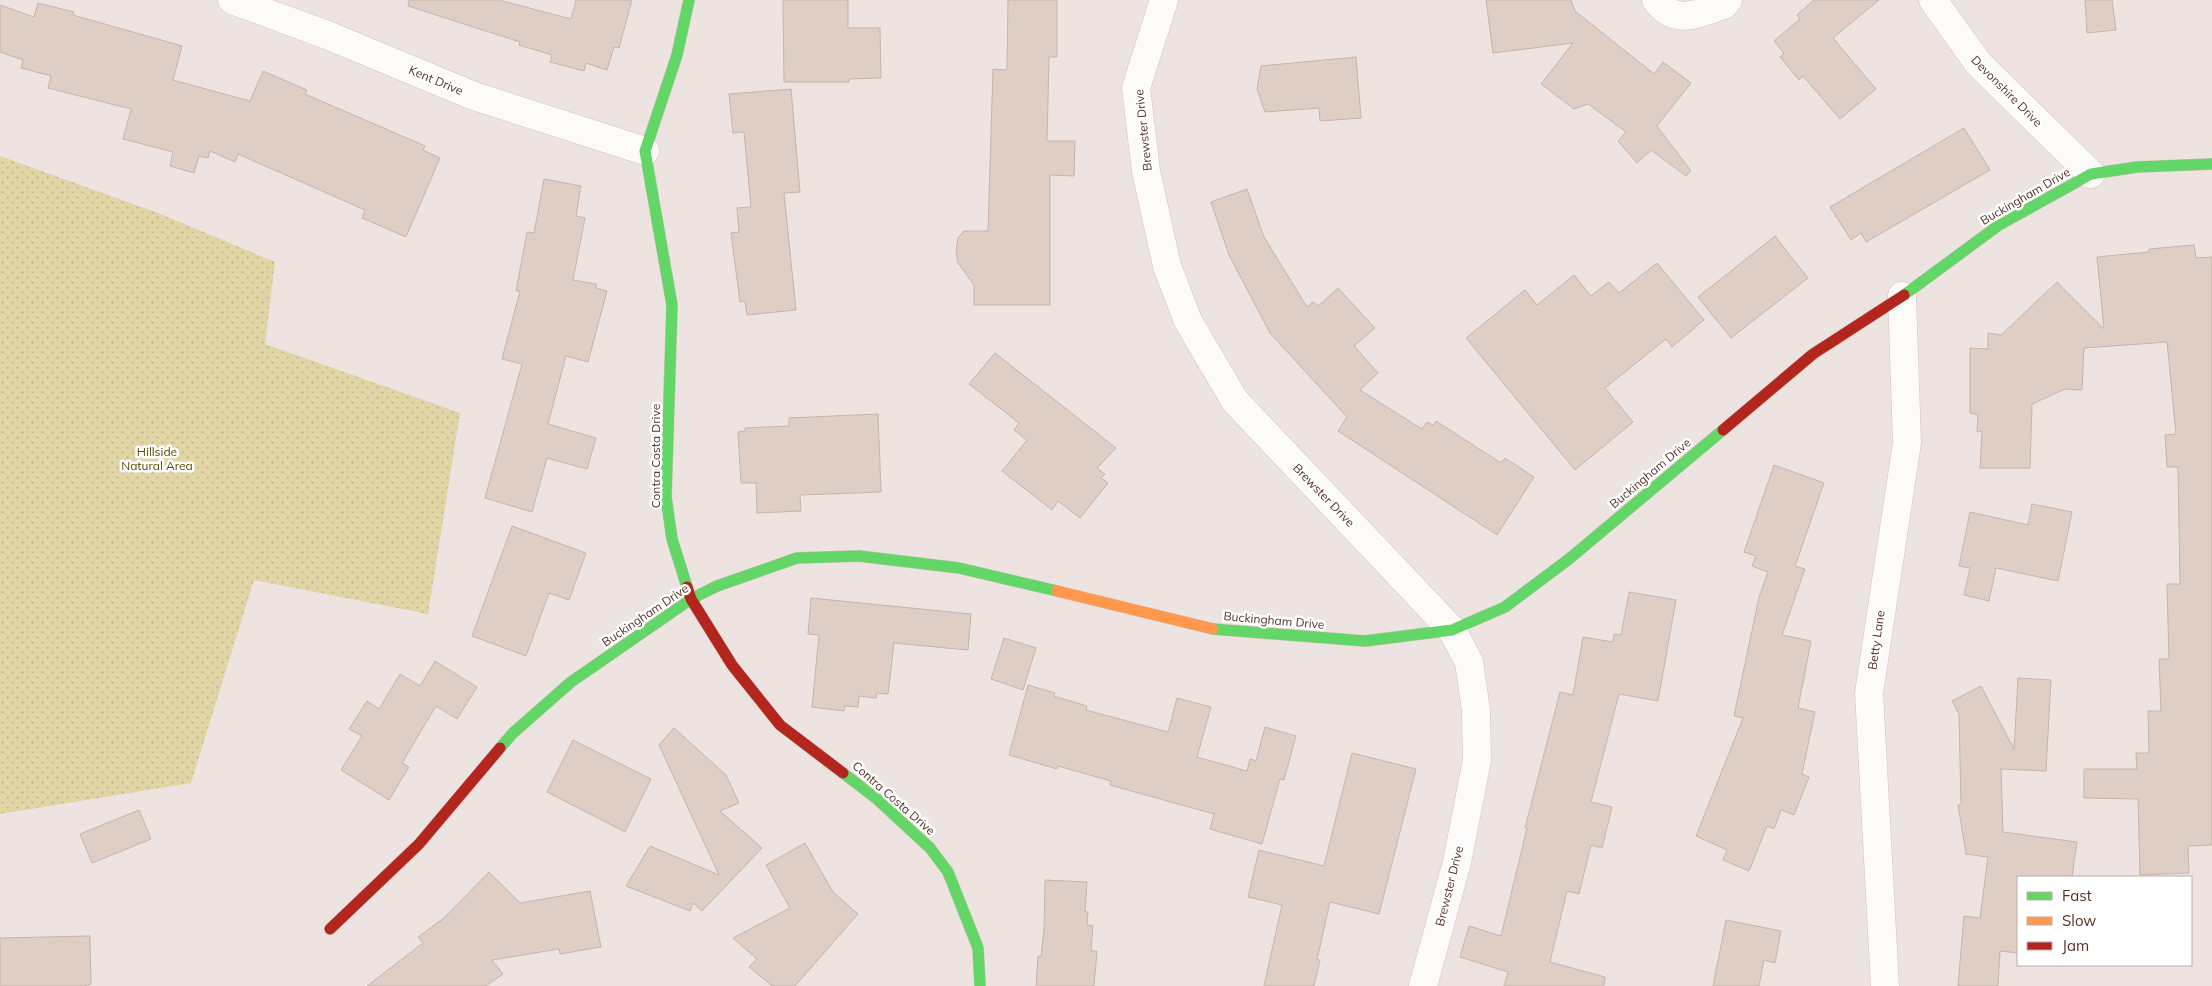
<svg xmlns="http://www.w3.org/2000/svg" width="2212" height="986" viewBox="0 0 2212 986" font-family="Mulish,sans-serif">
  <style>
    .grass { fill: url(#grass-dots) }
    .building { fill: #decec5; stroke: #c6b5a9 }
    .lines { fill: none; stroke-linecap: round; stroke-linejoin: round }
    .street-casing { stroke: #d6c0ba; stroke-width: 29 }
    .fast-casing { stroke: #d6c0ba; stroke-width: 12 }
    .slow-casing { stroke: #d6c0ba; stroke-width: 12 }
    .jam-casing { stroke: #d6c0ba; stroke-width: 12 }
    .street { stroke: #fcfbfa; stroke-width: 28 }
    .fast { stroke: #63d668; stroke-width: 11 }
    .slow { stroke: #ff974d; stroke-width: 11 }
    .jam { stroke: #b3261e; stroke-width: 11 }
    .labels { text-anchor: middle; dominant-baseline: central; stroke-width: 5; stroke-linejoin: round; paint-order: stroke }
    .street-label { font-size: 12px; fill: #543126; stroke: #fff }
    .park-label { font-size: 12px; fill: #574b04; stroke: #fff }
  </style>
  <defs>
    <pattern id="grass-dots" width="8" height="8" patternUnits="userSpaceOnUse" patternTransform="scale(1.25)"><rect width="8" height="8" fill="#e1d4a5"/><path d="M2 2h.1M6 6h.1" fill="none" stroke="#c3b68e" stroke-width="1.8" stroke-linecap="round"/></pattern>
  </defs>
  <rect width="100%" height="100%" fill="#ede3e0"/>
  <!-- grass -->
  <path class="grass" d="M 0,156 L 158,213 L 275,262 L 265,344 L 460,413 L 428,614 L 254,580 L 191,783 L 0,814 Z"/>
  <!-- building -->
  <g class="building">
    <path d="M 409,0 L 499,0 L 571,19 L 576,0 L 632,0 L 619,48 L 614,47 L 607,70 L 586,63 L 584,71 L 550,62 L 552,55 L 519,45 L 520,42 L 408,6 Z"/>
    <path d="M 783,0 L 848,0 L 848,28 L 880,28 L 881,78 L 849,79 L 849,82 L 784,82 Z"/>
    <path d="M 1008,0 L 1057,0 L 1057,57 L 1049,57 L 1047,141 L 1075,141 L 1074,176 L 1050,175 L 1050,305 L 974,305 L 974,285 L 958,263 L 956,251 L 958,238 L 964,231 L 988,231 L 993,69 L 1007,70 Z"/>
    <path d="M 1486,0 L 1571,0 L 1575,11 L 1654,74 L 1663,62 L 1691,83 L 1657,126 L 1691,171 L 1686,176 L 1651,150 L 1637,163 L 1618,141 L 1626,132 L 1588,104 L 1574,109 L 1541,84 L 1573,43 L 1493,53 Z"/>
    <path d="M 1814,0 L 1879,0 L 1833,38 L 1876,89 L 1840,119 L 1803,76 L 1799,80 L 1780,57 L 1784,53 L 1774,41 L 1800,19 L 1797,15 Z"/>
    <path d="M 2085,0 L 2112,0 L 2116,30 L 2087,33 Z"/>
    <path d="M 38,3 L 74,12 L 73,15 L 182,46 L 173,80 L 250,101 L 263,71 L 307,90 L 305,94 L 425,146 L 423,150 L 440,158 L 406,237 L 362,218 L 365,210 L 238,154 L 235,162 L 210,151 L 208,158 L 199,156 L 194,173 L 170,166 L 173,152 L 123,139 L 131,109 L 48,88 L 51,76 L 21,68 L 23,60 L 0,52 L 0,5 L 34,17 Z"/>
    <path d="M 1356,57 L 1361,118 L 1320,121 L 1319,108 L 1265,112 L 1257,89 L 1261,66 Z"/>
    <path d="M 791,89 L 800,192 L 784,193 L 796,310 L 747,315 L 745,301 L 740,302 L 731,233 L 739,232 L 737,208 L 751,207 L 744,132 L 733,133 L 729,94 Z"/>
    <path d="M 1964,128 L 1990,170 L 1866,242 L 1861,233 L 1851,240 L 1830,207 Z"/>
    <path d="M 544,179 L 581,186 L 576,216 L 585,218 L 573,280 L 596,284 L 596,288 L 607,291 L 588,362 L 566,356 L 548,424 L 596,438 L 587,469 L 547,458 L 532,512 L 485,498 L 522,364 L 502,359 L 520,291 L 516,291 L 527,232 L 534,233 Z"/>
    <path d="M 1247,189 L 1264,237 L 1307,307 L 1313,302 L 1318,306 L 1338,288 L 1375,328 L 1354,346 L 1378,373 L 1360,390 L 1422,429 L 1427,422 L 1433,425 L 1436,421 L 1501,463 L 1505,458 L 1534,477 L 1497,535 L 1338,431 L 1347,417 L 1270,333 L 1229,255 L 1211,202 Z"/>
    <path d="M 1775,236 L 1808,278 L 1731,338 L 1698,297 Z"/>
    <path d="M 2194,245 L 2196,258 L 2212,257 L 2212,845 L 2188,846 L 2189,873 L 2140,875 L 2138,799 L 2084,798 L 2084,769 L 2137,769 L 2136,753 L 2149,753 L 2148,711 L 2161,711 L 2159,659 L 2169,659 L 2167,584 L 2180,584 L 2178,467 L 2167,467 L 2165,435 L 2176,434 L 2167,342 L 2084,348 L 2082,390 L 2065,389 L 2032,404 L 2030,468 L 1980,468 L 1982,431 L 1977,432 L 1978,415 L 1970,413 L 1970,348 L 1988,349 L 1988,333 L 2001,335 L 2057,282 L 2104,329 L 2097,257 L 2149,252 L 2149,249 Z"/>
    <path d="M 1657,263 L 1704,320 L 1672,347 L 1666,339 L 1605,388 L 1633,422 L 1575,470 L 1466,338 L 1525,290 L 1537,305 L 1574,275 L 1591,296 L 1609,282 L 1619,293 Z"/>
    <path d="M 995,353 L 1116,448 L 1097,468 L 1105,474 L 1101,478 L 1108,483 L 1080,518 L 1058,501 L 1052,510 L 1002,471 L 1027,440 L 1014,430 L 1019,423 L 969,384 Z"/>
    <path d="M 878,414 L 881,492 L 800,495 L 801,511 L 757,513 L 756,483 L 741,483 L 738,432 L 745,431 L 745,428 L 789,426 L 789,418 Z"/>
    <path d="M 1774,465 L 1824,483 L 1795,566 L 1805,569 L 1782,635 L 1811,641 L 1798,708 L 1815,712 L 1802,774 L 1809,777 L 1794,815 L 1781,810 L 1774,829 L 1767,826 L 1749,871 L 1723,860 L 1727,850 L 1696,836 L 1743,718 L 1734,716 L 1759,597 L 1768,572 L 1752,566 L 1756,556 L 1744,552 Z"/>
    <path d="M 2032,504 L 2072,512 L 2058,581 L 1996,568 L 1989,601 L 1964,595 L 1970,568 L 1959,566 L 1970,512 L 2028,525 Z"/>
    <path d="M 512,526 L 586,553 L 569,600 L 549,593 L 526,656 L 472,636 Z"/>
    <path d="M 1629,592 L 1676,600 L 1658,701 L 1619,694 L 1591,802 L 1612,807 L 1602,848 L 1591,845 L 1579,894 L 1567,891 L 1550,962 L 1605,977 L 1604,986 L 1504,986 L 1508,972 L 1460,957 L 1469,926 L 1501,936 L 1527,828 L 1525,828 L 1560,692 L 1573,695 L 1583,637 L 1613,642 L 1614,634 L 1621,635 Z"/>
    <path d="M 811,598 L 971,614 L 968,650 L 894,643 L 888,694 L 877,693 L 876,698 L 859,696 L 858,707 L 845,706 L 844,711 L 812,707 L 819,635 L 808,634 Z"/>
    <path d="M 1004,638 L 1036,648 L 1023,690 L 991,679 Z"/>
    <path d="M 435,661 L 477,687 L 457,719 L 436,706 L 402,763 L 409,767 L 389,800 L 341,770 L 362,736 L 349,729 L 367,701 L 379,709 L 400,674 L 420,686 Z"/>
    <path d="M 2018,678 L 2051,680 L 2046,771 L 2001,769 L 2003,832 L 2077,842 L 2072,877 L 2018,877 L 2018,953 L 2000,951 L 1998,986 L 1958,986 L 1964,916 L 1980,918 L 1988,857 L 1966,854 L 1958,805 L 1961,804 L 1959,714 L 1952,701 L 1981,686 L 2014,749 Z"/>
    <path d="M 1028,685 L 1055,693 L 1054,696 L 1087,706 L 1086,710 L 1168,732 L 1177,698 L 1211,707 L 1197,757 L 1247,771 L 1250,759 L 1256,761 L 1265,727 L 1296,736 L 1284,780 L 1280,779 L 1262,844 L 1210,829 L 1214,814 L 1110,785 L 1111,781 L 1058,766 L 1057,769 L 1009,755 Z"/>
    <path d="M 674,728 L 726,775 L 739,803 L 720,811 L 762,848 L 702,911 L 693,903 L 690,911 L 626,886 L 650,846 L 719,875 L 659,745 Z"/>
    <path d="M 573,740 L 651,779 L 625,832 L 547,792 Z"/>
    <path d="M 1352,753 L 1416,769 L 1379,914 L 1330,902 L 1317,960 L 1320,960 L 1314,986 L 1264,986 L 1282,905 L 1248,897 L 1259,850 L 1324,866 Z"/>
    <path d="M 139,810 L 151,839 L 92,863 L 80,834 Z"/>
    <path d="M 805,843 L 833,892 L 858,914 L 795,986 L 772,986 L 749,967 L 757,959 L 733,938 L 790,908 L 766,865 Z"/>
    <path d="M 489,872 L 520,903 L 590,891 L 601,947 L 560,954 L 559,949 L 492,960 L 503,974 L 486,986 L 367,986 L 423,943 L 418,937 L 444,918 Z"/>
    <path d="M 1045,880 L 1087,882 L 1085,912 L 1088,912 L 1087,925 L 1093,926 L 1091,951 L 1097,951 L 1094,986 L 1036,986 L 1038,956 L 1041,957 L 1044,929 Z"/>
    <path d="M 1726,920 L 1781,931 L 1775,963 L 1764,960 L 1759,986 L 1713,986 Z"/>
    <path d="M 90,936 L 91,984 L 84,986 L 0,986 L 0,938 Z"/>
  </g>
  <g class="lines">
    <!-- street casing -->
    <g class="street-casing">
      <g id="street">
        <path d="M 232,0 L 327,35 L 474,96 L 645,151"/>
        <path d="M 1164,0 L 1136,88 L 1146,171 L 1167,266 L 1188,321 L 1235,401 L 1452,630 L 1469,662 L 1476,710 L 1477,760 L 1457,862 L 1423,986"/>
        <path d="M 1656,0 C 1675,27 1699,13 1724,5 L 1728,0"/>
        <path d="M 1933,0 L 1978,63 L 2091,174"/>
        <path d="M 1885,986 L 1869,693 L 1907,443 L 1902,296"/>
      </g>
    </g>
    <!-- fast casing -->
    <g class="fast-casing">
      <g id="fast">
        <path d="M 1904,295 L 1999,225 L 2091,174 L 2137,167 L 2212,164"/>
        <path d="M 687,587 L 672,539 L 666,497 L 672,305 L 645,151 L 677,55 L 689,0"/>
        <path d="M 1213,629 L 1365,641 L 1452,630 L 1505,607 L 1569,559 L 1723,430"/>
        <path d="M 500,748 L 513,733 L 571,682 L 691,599 L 717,586 L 797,558 L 859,556 L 959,568 L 1057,591"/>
        <path d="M 843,773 L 877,799 L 930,848 L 948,872 L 978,948 L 980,986"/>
      </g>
    </g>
    <!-- slow casing -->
    <g class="slow-casing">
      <path id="slow" d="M 1057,591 L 1213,629"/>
    </g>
    <!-- jam casing -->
    <g class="jam-casing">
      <g id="jam">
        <path d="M 1723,430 L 1813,354 L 1904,295"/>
        <path d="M 687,587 L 691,599 L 732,665 L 780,725 L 843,773"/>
        <path d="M 330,929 L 419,844 L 500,748"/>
      </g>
    </g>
    <!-- street -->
    <use href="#street" class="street"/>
    <!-- fast -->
    <use href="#fast" class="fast"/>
    <!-- slow -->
    <use href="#slow" class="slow"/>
    <!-- jam -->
    <use href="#jam" class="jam"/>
  </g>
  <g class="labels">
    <!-- street labels -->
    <g class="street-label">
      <text transform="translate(436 80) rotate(23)">Kent Drive</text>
      <text transform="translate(2007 91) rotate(45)">Devonshire Drive</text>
      <text transform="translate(1143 130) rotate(-96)">Brewster Drive</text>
      <text transform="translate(2025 196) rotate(-30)">Buckingham Drive</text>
      <text transform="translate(655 456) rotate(-90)">Contra Costa Drive</text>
      <text transform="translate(1650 473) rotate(-40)">Buckingham Drive</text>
      <text transform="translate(1324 495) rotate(46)">Brewster Drive</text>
      <text transform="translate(645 615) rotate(-34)">Buckingham Drive</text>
      <text transform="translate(1274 620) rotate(5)">Buckingham Drive</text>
      <text transform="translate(1876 640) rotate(-82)">Betty Lane</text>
      <text transform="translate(894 798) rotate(41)">Contra Costa Drive</text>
      <text transform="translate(1449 886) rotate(-76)">Brewster Drive</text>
    </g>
    <!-- park labels -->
    <g class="park-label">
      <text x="157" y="451">Hillside<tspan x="157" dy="14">Natural Area</tspan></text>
    </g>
  </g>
  <!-- legend -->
  <rect x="2017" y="876" width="175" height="90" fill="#ffffff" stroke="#bbada8"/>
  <rect x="2027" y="892" width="25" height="8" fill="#63d668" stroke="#bbada8"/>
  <text x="2062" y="901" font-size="15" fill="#543126">Fast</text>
  <rect x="2027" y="917" width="25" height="8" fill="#ff974d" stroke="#bbada8"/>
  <text x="2062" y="926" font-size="15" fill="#543126">Slow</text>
  <rect x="2027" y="942" width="25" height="8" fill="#b3261e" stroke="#bbada8"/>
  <text x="2062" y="951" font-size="15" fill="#543126">Jam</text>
</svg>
